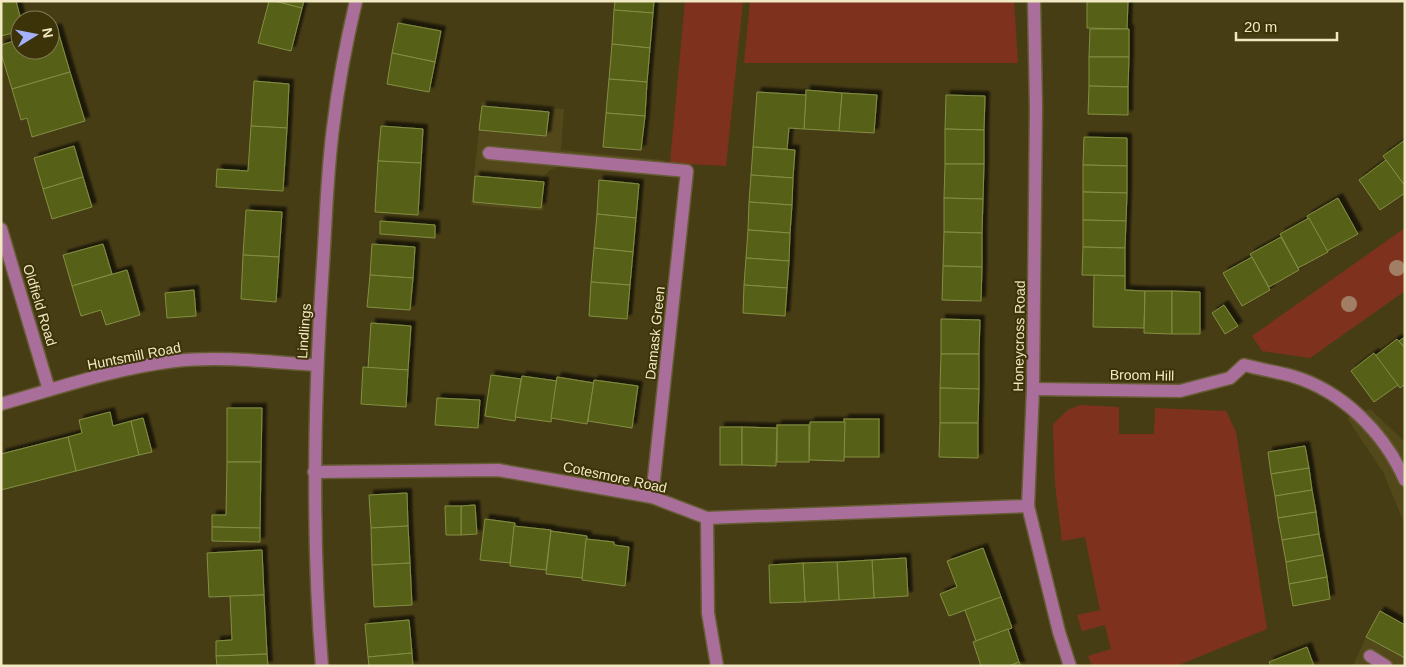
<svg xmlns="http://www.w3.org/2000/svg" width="1406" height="667" viewBox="0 0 1406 667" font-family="Helvetica,sans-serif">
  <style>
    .built { fill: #52481a }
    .green { fill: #7e321d }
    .building { fill: #576113; stroke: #838e45; filter: url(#shadow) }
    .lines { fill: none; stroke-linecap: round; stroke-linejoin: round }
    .minor-casing { stroke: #665c34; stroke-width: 15 }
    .minor { stroke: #a96f9a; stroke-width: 12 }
    .tree { fill: #a27e64 }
    .labels { text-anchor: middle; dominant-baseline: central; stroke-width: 4; stroke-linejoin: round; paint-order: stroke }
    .street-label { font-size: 14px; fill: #f1e9c4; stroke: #3c3309 }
  </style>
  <defs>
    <filter id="shadow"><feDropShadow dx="4.5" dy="-4.5" stdDeviation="1" flood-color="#0009"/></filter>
  </defs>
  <rect width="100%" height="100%" fill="#473d15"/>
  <!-- built -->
  <g class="built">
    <path d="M 482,102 L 564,109 L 561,150 L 663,160 L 661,175 L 561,166 L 550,170 L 545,175 L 543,211 L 471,205 Z"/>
    <path d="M 1370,409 L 1405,442 L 1405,525 L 1383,472 L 1347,418 Z"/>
    <path d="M 1380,611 L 1405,625 L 1405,666 L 1353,666 L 1366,637 Z"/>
  </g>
  <!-- green -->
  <g class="green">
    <path d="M 685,1 L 743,1 L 726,166 L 670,163 Z"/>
    <path d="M 750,1 L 1014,1 L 1018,63 L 744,63 Z"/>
    <path d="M 1405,228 L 1405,291 L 1310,358 L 1262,351 L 1252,336 Z"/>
    <path d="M 1080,405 L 1119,407 L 1119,434 L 1154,434 L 1155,408 L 1226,411 L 1236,432 L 1267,629 L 1176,666 L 1092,666 L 1088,656 L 1111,649 L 1105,625 L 1082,631 L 1077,615 L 1100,610 L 1085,537 L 1062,541 L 1055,484 L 1053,424 L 1068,410 Z"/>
  </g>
  <!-- building -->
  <g class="building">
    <path d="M 1,1 L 16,1 L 21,20 L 20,20 L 20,31 L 1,36 Z"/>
    <path d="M 269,1 L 275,1 L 302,8 L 291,51 L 258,43 Z"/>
    <path d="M 275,1 L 304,1 L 302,8 Z"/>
    <path d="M 615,1 L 654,1 L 653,13 L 614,10 Z"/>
    <path d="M 1087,1 L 1128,1 L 1127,29 L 1087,28 Z"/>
    <path d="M 614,10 L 653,13 L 650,48 L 612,44 Z"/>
    <path d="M 398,23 L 441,31 L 435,62 L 392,53 Z"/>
    <path d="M 57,28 L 70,72 L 12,89 L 1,53 L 1,45 L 20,39 L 20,50 L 50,50 L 50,30 Z"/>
    <path d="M 1090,29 L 1129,29 L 1129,57 L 1089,57 Z"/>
    <path d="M 612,44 L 650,48 L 647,82 L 609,79 Z"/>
    <path d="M 392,53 L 435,62 L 429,92 L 387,84 Z"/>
    <path d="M 1089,57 L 1129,57 L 1128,87 L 1089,86 Z"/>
    <path d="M 70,72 L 85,121 L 32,137 L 27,118 L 21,120 L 12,89 Z"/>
    <path d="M 609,79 L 647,82 L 645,116 L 606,113 Z"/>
    <path d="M 254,81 L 289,84 L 287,128 L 251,126 Z"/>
    <path d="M 1089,86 L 1128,87 L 1128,115 L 1088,114 Z"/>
    <path d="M 806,90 L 842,93 L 839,131 L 804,129 Z"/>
    <path d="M 757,92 L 806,95 L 804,129 L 789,128 L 787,149 L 753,147 Z"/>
    <path d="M 842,93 L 877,95 L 874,133 L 839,131 Z"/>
    <path d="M 946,95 L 985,96 L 984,130 L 945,129 Z"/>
    <path d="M 482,106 L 549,112 L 546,136 L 479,130 Z"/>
    <path d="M 606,113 L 645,116 L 641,150 L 603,147 Z"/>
    <path d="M 251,126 L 287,128 L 283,191 L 216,187 L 217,169 L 248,171 Z"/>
    <path d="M 381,126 L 423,129 L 421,163 L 378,161 Z"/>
    <path d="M 945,129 L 984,130 L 984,164 L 945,164 Z"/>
    <path d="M 1084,137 L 1127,138 L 1127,166 L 1083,165 Z"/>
    <path d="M 1405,140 L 1405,186 L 1383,156 Z"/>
    <path d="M 74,146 L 83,177 L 43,189 L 34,158 Z"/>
    <path d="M 753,147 L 795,150 L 793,178 L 751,175 Z"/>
    <path d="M 1386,160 L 1405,186 L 1405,193 L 1380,210 L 1359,180 Z"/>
    <path d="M 378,161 L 421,163 L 418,215 L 375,212 Z"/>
    <path d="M 945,164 L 984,164 L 983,199 L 944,198 Z"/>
    <path d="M 1083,165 L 1127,166 L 1127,193 L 1083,192 Z"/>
    <path d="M 751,175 L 793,178 L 792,205 L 749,202 Z"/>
    <path d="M 475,176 L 544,182 L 541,208 L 473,202 Z"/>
    <path d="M 83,177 L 92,207 L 52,219 L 43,189 Z"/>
    <path d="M 599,180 L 639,184 L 636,218 L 597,214 Z"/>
    <path d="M 1083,192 L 1127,193 L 1126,221 L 1083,220 Z"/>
    <path d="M 944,198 L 983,199 L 982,233 L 944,232 Z"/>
    <path d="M 1338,198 L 1358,234 L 1327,251 L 1307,216 Z"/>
    <path d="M 749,202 L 792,205 L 790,233 L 748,230 Z"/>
    <path d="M 246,210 L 282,212 L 279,257 L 243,255 Z"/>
    <path d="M 597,214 L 636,218 L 633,252 L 594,248 Z"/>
    <path d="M 1309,218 L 1328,252 L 1298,268 L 1280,234 Z"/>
    <path d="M 1083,220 L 1126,221 L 1125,248 L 1083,247 Z"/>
    <path d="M 380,221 L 435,225 L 435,238 L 380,234 Z"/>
    <path d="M 748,230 L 790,233 L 789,261 L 746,258 Z"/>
    <path d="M 944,232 L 982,233 L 982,267 L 943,266 Z"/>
    <path d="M 1281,237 L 1299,270 L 1269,287 L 1250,254 Z"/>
    <path d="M 103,244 L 112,274 L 72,286 L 63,255 Z"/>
    <path d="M 372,244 L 415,247 L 413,278 L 370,275 Z"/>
    <path d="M 1083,247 L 1125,248 L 1125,276 L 1082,275 Z"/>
    <path d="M 594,248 L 633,252 L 630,285 L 591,282 Z"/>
    <path d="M 243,255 L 279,257 L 276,302 L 241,299 Z"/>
    <path d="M 1252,257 L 1270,290 L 1242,306 L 1223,273 Z"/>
    <path d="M 746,258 L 789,261 L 787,288 L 744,285 Z"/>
    <path d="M 943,266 L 982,267 L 981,301 L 942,300 Z"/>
    <path d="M 127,270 L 140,315 L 106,325 L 101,310 L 81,316 L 72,286 Z"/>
    <path d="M 370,275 L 413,278 L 410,310 L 367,307 Z"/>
    <path d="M 1094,275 L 1125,276 L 1125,290 L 1145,291 L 1144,328 L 1093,327 Z"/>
    <path d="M 591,282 L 630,285 L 627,319 L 589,316 Z"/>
    <path d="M 744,285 L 787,288 L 785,316 L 743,313 Z"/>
    <path d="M 194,290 L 196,316 L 167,318 L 165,293 Z"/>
    <path d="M 1145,291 L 1172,291 L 1172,334 L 1144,333 Z"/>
    <path d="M 1172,291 L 1200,292 L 1200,334 L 1172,334 Z"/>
    <path d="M 1224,305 L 1238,326 L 1225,334 L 1212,313 Z"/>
    <path d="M 941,319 L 980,320 L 979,354 L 941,354 Z"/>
    <path d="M 371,323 L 411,326 L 408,370 L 368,368 Z"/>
    <path d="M 1405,337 L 1405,348 L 1399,341 Z"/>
    <path d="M 1397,339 L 1405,348 L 1405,384 L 1400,388 L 1375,356 Z"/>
    <path d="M 1374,353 L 1398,385 L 1374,402 L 1351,371 Z"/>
    <path d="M 941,354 L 979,354 L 979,389 L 940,388 Z"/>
    <path d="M 363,367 L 408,370 L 406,407 L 361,404 Z"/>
    <path d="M 491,375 L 521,379 L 515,421 L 485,416 Z"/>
    <path d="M 522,376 L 557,381 L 551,422 L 515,417 Z"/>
    <path d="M 557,377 L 594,383 L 587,424 L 551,418 Z"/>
    <path d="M 594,380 L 638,386 L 632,428 L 588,421 Z"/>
    <path d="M 940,388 L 979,389 L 978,423 L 940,423 Z"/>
    <path d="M 437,398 L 480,400 L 478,428 L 435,425 Z"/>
    <path d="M 227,408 L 262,408 L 261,462 L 227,462 Z"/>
    <path d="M 110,412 L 113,426 L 131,421 L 139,455 L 76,471 L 68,437 L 82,433 L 79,420 Z"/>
    <path d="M 143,418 L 152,452 L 139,455 L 131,421 Z"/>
    <rect x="844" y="419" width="35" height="38"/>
    <path d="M 810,422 L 845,422 L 844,461 L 809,460 Z"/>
    <path d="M 940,423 L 978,423 L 978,458 L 939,457 Z"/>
    <rect x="777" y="425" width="32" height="37"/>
    <rect x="720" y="427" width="22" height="38"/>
    <path d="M 742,427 L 777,428 L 776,466 L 742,465 Z"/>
    <path d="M 68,437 L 76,471 L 1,490 L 1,454 Z"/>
    <path d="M 1305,446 L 1309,468 L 1271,474 L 1268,452 Z"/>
    <path d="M 227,462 L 261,462 L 260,528 L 212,527 L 212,515 L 226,515 Z"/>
    <path d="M 1309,468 L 1312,490 L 1275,496 L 1271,474 Z"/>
    <path d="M 1312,490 L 1316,512 L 1278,518 L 1275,496 Z"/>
    <path d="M 407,493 L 408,526 L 371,528 L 369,495 Z"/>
    <path d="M 475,505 L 477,534 L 461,535 L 461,506 Z"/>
    <path d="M 445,506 L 461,506 L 461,535 L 446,535 Z"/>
    <path d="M 1316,512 L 1319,534 L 1282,540 L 1278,518 Z"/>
    <path d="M 485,519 L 515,523 L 510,563 L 480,560 Z"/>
    <path d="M 408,526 L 410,563 L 372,565 L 371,528 Z"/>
    <path d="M 514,526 L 551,530 L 546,570 L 510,566 Z"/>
    <path d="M 212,527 L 260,528 L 260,542 L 212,541 Z"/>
    <path d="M 551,531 L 587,536 L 582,578 L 546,574 Z"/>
    <path d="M 1319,534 L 1323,555 L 1286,562 L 1282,540 Z"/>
    <path d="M 586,539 L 614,542 L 614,545 L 629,547 L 625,586 L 582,580 Z"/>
    <path d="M 983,548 L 1001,597 L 949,616 L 940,594 L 957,587 L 947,561 Z"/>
    <path d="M 262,550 L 264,595 L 209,597 L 207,553 Z"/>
    <path d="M 1323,555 L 1327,577 L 1289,584 L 1286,562 Z"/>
    <path d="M 906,558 L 908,596 L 874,598 L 872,560 Z"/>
    <path d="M 872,560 L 874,598 L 839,600 L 837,562 Z"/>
    <path d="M 837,562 L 839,600 L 805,602 L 803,563 Z"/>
    <path d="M 410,563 L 412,605 L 374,607 L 372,565 Z"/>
    <path d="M 803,563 L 805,602 L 770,603 L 769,565 Z"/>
    <path d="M 1327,577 L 1330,599 L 1293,606 L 1289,584 Z"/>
    <path d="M 264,595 L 267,654 L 216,656 L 216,641 L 232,640 L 230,596 Z"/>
    <path d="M 1001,597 L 1012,628 L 976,641 L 965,610 Z"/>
    <path d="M 1380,611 L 1405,625 L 1405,658 L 1366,637 Z"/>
    <path d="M 409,620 L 412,653 L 368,657 L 365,624 Z"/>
    <path d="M 1008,629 L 1019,662 L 1009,666 L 981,666 L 973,642 Z"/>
    <path d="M 1307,647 L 1314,666 L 1271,666 L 1269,662 Z"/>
    <path d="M 412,653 L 413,666 L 369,666 L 368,657 Z"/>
    <path d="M 267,654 L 268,666 L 217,666 L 216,656 Z"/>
    <path d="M 1019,662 L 1021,666 L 1009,666 Z"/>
  </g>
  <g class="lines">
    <!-- minor casing -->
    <g class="minor-casing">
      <g id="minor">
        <path d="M 1034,1 L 1036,108 L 1033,389 L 1028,506 L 1059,632 L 1070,666"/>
        <path d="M 489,153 L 687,171 L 652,497"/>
        <path d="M 1,229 L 49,390"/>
        <path d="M 1033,389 L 1180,391 L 1230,378 L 1244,365 C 1260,369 1276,372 1292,376 C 1343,391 1384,433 1405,480"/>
        <path d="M 1,404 C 58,388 116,368 175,361 C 222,356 270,362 316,365"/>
        <path d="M 314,472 L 498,470 L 652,497 L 707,518 L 1028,506"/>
        <path d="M 707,518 L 708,613 L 717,666"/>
        <path d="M 1370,656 L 1386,666"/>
        <path d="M 322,666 C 311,531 314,399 323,264 C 326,219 327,173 333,128 C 338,86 346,43 356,1"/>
      </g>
    </g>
    <!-- minor -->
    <use href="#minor" class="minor"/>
  </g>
  <!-- trees -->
  <g class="tree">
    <circle cx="1397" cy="268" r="8"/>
    <circle cx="1349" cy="304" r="8"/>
  </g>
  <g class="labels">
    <!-- street labels -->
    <g class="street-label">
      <text transform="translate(40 305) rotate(73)">Oldfield Road</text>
      <text transform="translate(304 331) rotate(-86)">Lindlings</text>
      <text transform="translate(655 333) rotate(-84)">Damask Green</text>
      <text transform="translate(1019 336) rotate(-89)">Honeycross Road</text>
      <text transform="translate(134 356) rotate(-11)">Huntsmill Road</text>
      <text transform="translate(1142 375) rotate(1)">Broom Hill</text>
      <text transform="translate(615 477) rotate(12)">Cotesmore Road</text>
    </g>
  </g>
  <!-- border -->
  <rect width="1406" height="667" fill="none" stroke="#f1e9c4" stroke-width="5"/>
  <!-- north arrow -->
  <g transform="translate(35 35) rotate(80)"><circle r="24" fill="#3c3309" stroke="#847c54"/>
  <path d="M0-4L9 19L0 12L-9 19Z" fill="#a5b1fc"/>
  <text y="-8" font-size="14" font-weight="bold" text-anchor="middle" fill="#f1e9c4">N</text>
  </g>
  <!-- scale -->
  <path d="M1236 32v8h101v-8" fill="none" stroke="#f1e9c4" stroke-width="2.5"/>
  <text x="1244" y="32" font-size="15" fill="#f1e9c4" stroke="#3c3309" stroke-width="4" paint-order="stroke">20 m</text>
</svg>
